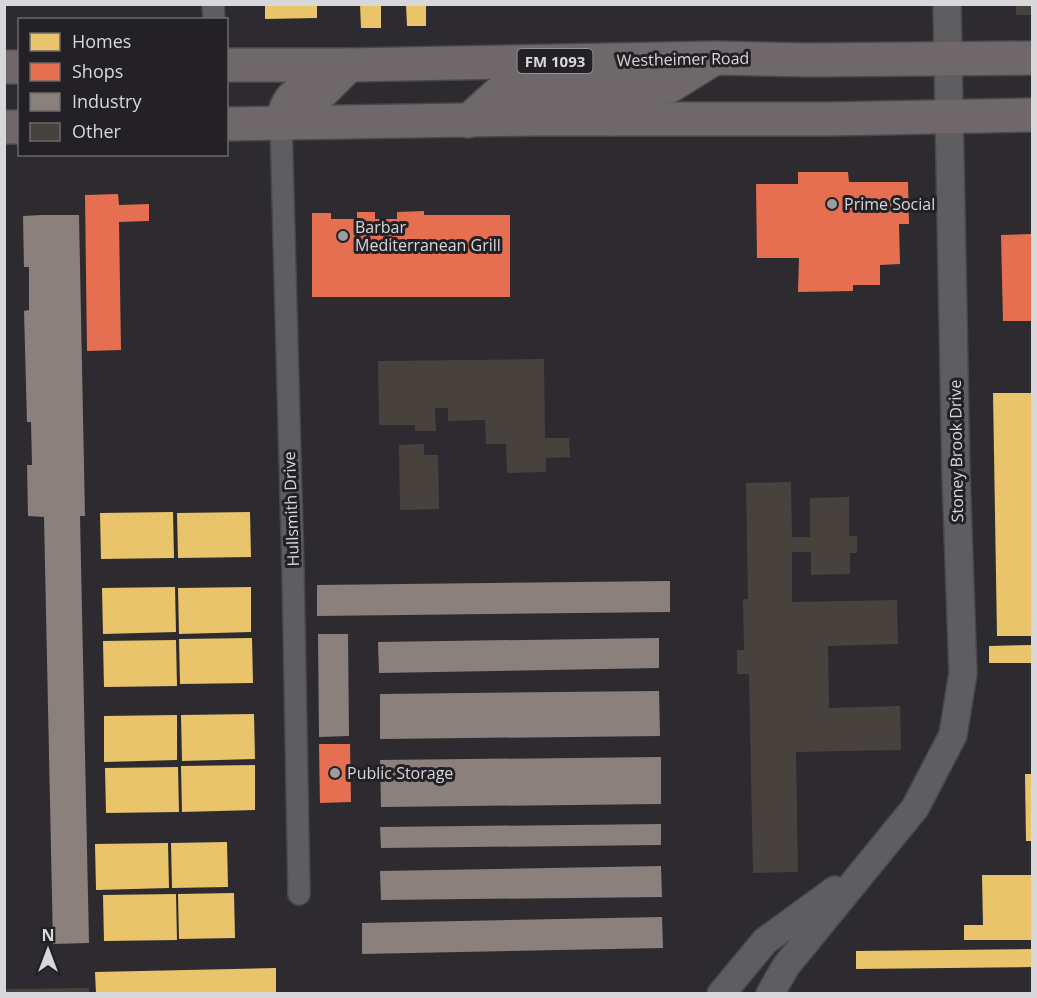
<svg xmlns="http://www.w3.org/2000/svg" width="1037" height="998" viewBox="0 0 1037 998" font-family="'Open Sans',sans-serif">
  <style>
    .homes { fill: #e9c46a }
    .shops { fill: #e76f51 }
    .industry { fill: #8a817c }
    .building { fill: #48423f }
    .lines { fill: none; stroke-linecap: round; stroke-linejoin: round }
    .minor-casing { stroke: #48474a; stroke-width: 24 }
    .tertiary-casing { stroke: #48474a; stroke-width: 30 }
    .primary-casing { stroke: #48474a; stroke-width: 36 }
    .minor { stroke: #5e5d60; stroke-width: 21 }
    .tertiary { stroke: #5e5d60; stroke-width: 27 }
    .primary { stroke: #6f686a; stroke-width: 33 }
    .poi-dot { fill: #9c9b9e; stroke: #232126; stroke-width: 2 }
    .labels { text-anchor: middle; dominant-baseline: central; stroke-width: 6; stroke-linejoin: round; paint-order: stroke }
    .shield { fill: #232126; stroke: #a2a0a4; stroke-width: 1.5 }
    .shield-label { font-size: 15px; font-weight: bold; fill: #d8d7da }
    .street-label { font-size: 16px; fill: #d8d7da; stroke: #232126 }
    .poi-label { font-size: 16px; fill: #d8d7da; stroke: #232126; text-anchor: start }
  </style>
  <rect width="100%" height="100%" fill="#2d2b2f"/>
  <!-- homes -->
  <g class="homes">
    <path d="M 265,4 L 317,4 L 317,18 L 265,19 Z"/>
    <path d="M 360,4 L 381,4 L 381,28 L 361,28 Z"/>
    <path d="M 406,4 L 426,4 L 426,26 L 407,26 Z"/>
    <path d="M 993,393 L 1032,393 L 1032,636 L 997,636 Z"/>
    <path d="M 173,512 L 174,558 L 101,559 L 100,513 Z"/>
    <path d="M 250,512 L 251,557 L 178,558 L 177,513 Z"/>
    <path d="M 175,587 L 176,632 L 103,634 L 102,588 Z"/>
    <path d="M 251,587 L 251,632 L 179,634 L 178,588 Z"/>
    <path d="M 252,638 L 253,683 L 180,684 L 179,639 Z"/>
    <path d="M 176,640 L 177,686 L 104,687 L 103,641 Z"/>
    <path d="M 1032,645 L 1032,663 L 989,663 L 989,646 Z"/>
    <path d="M 254,714 L 255,759 L 182,761 L 181,715 Z"/>
    <path d="M 177,715 L 177,760 L 104,762 L 104,716 Z"/>
    <path d="M 255,765 L 255,810 L 182,812 L 181,766 Z"/>
    <path d="M 178,767 L 179,812 L 106,813 L 105,768 Z"/>
    <path d="M 1025,774 L 1032,774 L 1032,841 L 1026,841 Z"/>
    <path d="M 227,842 L 228,887 L 172,888 L 171,843 Z"/>
    <path d="M 168,843 L 169,888 L 96,890 L 95,844 Z"/>
    <path d="M 982,875 L 1032,875 L 1032,940 L 964,940 L 964,925 L 983,925 Z"/>
    <path d="M 234,893 L 235,938 L 179,939 L 178,894 Z"/>
    <path d="M 176,894 L 177,940 L 104,941 L 103,895 Z"/>
    <path d="M 1032,949 L 1032,967 L 856,969 L 856,951 Z"/>
    <path d="M 276,968 L 276,994 L 96,994 L 95,972 Z"/>
  </g>
  <!-- shops -->
  <g class="shops">
    <path d="M 798,172 L 848,172 L 849,182 L 908,182 L 909,224 L 899,224 L 900,264 L 880,265 L 880,285 L 853,285 L 853,291 L 798,292 L 799,258 L 757,258 L 756,184 L 798,184 Z"/>
    <path d="M 118,194 L 119,205 L 149,204 L 149,221 L 119,222 L 121,350 L 87,351 L 85,195 Z"/>
    <path d="M 424,211 L 424,215 L 510,215 L 510,297 L 312,297 L 312,213 L 331,213 L 331,219 L 357,219 L 357,212 L 375,212 L 375,219 L 397,219 L 397,212 Z"/>
    <path d="M 1032,234 L 1032,321 L 1003,321 L 1001,235 Z"/>
    <path d="M 319,744 L 350,744 L 351,802 L 320,803 Z"/>
  </g>
  <!-- industry -->
  <g class="industry">
    <path d="M 41,215 L 79,215 L 85,516 L 80,516 L 89,943 L 53,944 L 44,517 L 28,516 L 27,465 L 32,465 L 31,422 L 27,422 L 24,311 L 29,310 L 29,267 L 24,267 L 23,216 Z"/>
    <path d="M 670,581 L 670,612 L 317,616 L 317,585 Z"/>
    <path d="M 318,634 L 348,634 L 349,736 L 319,737 Z"/>
    <path d="M 659,638 L 659,668 L 379,673 L 378,642 Z"/>
    <path d="M 659,691 L 660,736 L 380,739 L 380,694 Z"/>
    <path d="M 661,757 L 661,804 L 381,807 L 380,760 Z"/>
    <path d="M 661,824 L 661,845 L 381,848 L 380,827 Z"/>
    <path d="M 661,866 L 662,897 L 381,900 L 380,871 Z"/>
    <path d="M 662,917 L 663,948 L 362,954 L 362,923 Z"/>
  </g>
  <!-- building -->
  <g class="building">
    <rect x="1016" y="4" width="16" height="11"/>
    <path d="M 544,359 L 545,438 L 569,438 L 570,457 L 546,458 L 546,472 L 507,473 L 506,444 L 486,444 L 485,420 L 448,421 L 448,408 L 435,408 L 436,431 L 415,431 L 415,425 L 379,425 L 378,361 Z"/>
    <path d="M 424,444 L 424,455 L 438,455 L 439,509 L 400,510 L 399,445 Z"/>
    <path d="M 791,482 L 792,537 L 810,537 L 810,498 L 849,497 L 849,536 L 857,536 L 857,553 L 850,553 L 850,574 L 811,575 L 811,552 L 792,552 L 792,602 L 897,600 L 898,644 L 828,646 L 829,708 L 900,706 L 901,750 L 796,752 L 798,872 L 753,873 L 749,674 L 737,674 L 737,650 L 744,650 L 743,599 L 748,599 L 746,483 Z"/>
    <path d="M 89,988 L 89,994 L 4,994 L 4,989 Z"/>
  </g>
  <g class="lines">
    <!-- minor casing -->
    <g class="minor-casing">
      <g id="minor">
        <path d="M 213,4 L 214,20"/>
        <path d="M 281,124 L 293,570 L 299,894"/>
      </g>
    </g>
    <!-- tertiary casing -->
    <g class="tertiary-casing">
      <g id="tertiary">
        <path d="M 721,994 L 765,941 L 835,890"/>
        <path d="M 770,994 L 786,966 L 915,808 L 953,735 L 963,673 L 956,475 L 947,4"/>
      </g>
    </g>
    <!-- primary casing -->
    <g class="primary-casing">
      <g id="primary">
        <path d="M 226,65 L 349,65 L 715,58 L 807,60 L 1032,58"/>
        <path d="M 4,67 L 20,67"/>
        <path d="M 613,119 L 634,94 L 653,87 L 670,86 L 715,58"/>
        <path d="M 468,121 L 498,94 L 593,90 L 603,87 L 636,60"/>
        <path d="M 226,124 L 532,119 L 829,119 L 1032,115"/>
        <path d="M 281,124 C 290,94 292,92 323,91 L 349,65"/>
        <path d="M 4,127 L 20,127"/>
      </g>
    </g>
    <!-- minor -->
    <use href="#minor" class="minor"/>
    <!-- tertiary -->
    <use href="#tertiary" class="tertiary"/>
    <!-- primary -->
    <use href="#primary" class="primary"/>
  </g>
  <!-- markers -->
  <g class="poi-dot">
    <circle cx="832" cy="204" r="6"/>
    <circle cx="343" cy="236" r="6"/>
    <circle cx="335" cy="773" r="6"/>
  </g>
  <g class="labels">
    <!-- shield labels -->
    <rect class="shield" x="517.5" y="49" width="75" height="24" rx="4.5"/>
    <g class="shield-label">
      <text x="555" y="61">FM 1093</text>
    </g>
    <!-- street labels -->
    <g class="street-label">
      <text transform="translate(683 59) rotate(-1)">Westheimer Road</text>
      <text transform="translate(956 451) rotate(-91)">Stoney Brook Drive</text>
      <text transform="translate(291 509) rotate(-92)">Hullsmith Drive</text>
    </g>
    <!-- poi labels -->
    <g class="poi-label">
      <text x="844" y="204">Prime Social</text>
      <text x="355" y="227">Barbar<tspan x="355" dy="18">Mediterranean Grill</tspan></text>
      <text x="347" y="773">Public Storage</text>
    </g>
  </g>
  <!-- border -->
  <rect width="1037" height="998" fill="none" stroke="#d8d7da" stroke-width="12"/>
  <!-- legend -->
  <rect x="18" y="18" width="210" height="138" fill="#232126" stroke="#6b6a6e" stroke-width="1.5"/>
  <rect x="30" y="33" width="30" height="18" fill="#e9c46a" stroke="#6b6a6e" stroke-width="1.5"/>
  <text x="72" y="48" font-size="18" fill="#d8d7da">Homes</text>
  <rect x="30" y="63" width="30" height="18" fill="#e76f51" stroke="#6b6a6e" stroke-width="1.5"/>
  <text x="72" y="78" font-size="18" fill="#d8d7da">Shops</text>
  <rect x="30" y="93" width="30" height="18" fill="#8a817c" stroke="#6b6a6e" stroke-width="1.5"/>
  <text x="72" y="108" font-size="18" fill="#d8d7da">Industry</text>
  <rect x="30" y="123" width="30" height="18" fill="#48423f" stroke="#6b6a6e" stroke-width="1.5"/>
  <text x="72" y="138" font-size="18" fill="#d8d7da">Other</text>
  <!-- north arrow -->
  <g transform="translate(48 950)" stroke="#232126" stroke-width="4.5" paint-order="stroke">
  <path d="M0-4.5L10 22L0 15L-10 22Z" fill="#d8d7da"/>
  <text y="-9" font-size="16" font-weight="bold" text-anchor="middle" fill="#d8d7da">N</text>
  </g>
</svg>
